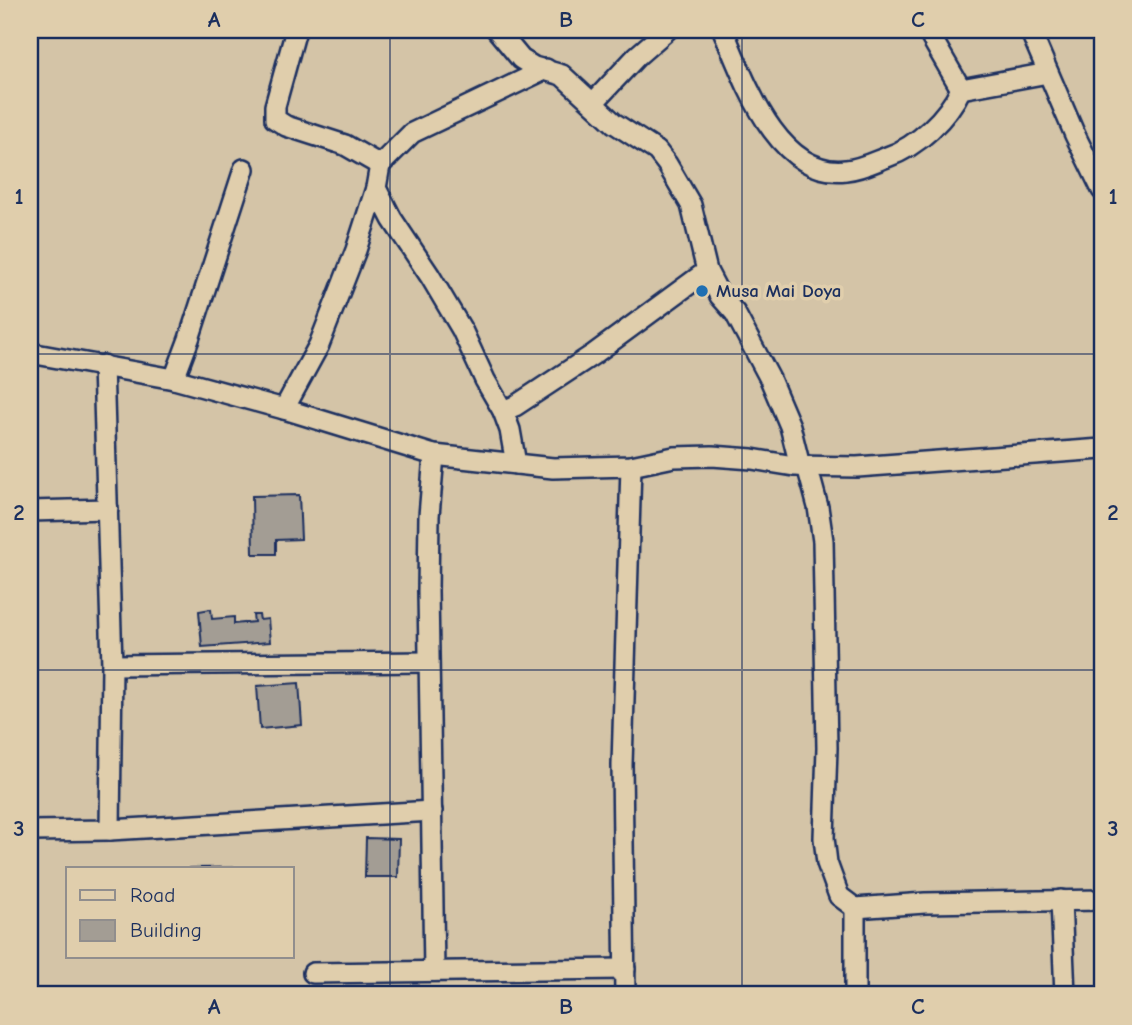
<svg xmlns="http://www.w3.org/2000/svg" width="1132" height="1025" viewBox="0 0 1132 1025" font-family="'Comic Neue',sans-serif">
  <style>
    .building { fill: #a39d94; stroke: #1b2f5e; stroke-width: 2 }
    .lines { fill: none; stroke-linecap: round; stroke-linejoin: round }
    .street-casing { stroke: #1b2f5e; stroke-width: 24 }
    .street { stroke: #e0ceac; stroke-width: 19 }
    .grid { fill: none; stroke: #1b2f5e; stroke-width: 2; stroke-opacity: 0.55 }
    .poi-dot { fill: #1f6fb2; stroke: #e0ceac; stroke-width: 2.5 }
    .labels { text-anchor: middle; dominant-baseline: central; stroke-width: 7; stroke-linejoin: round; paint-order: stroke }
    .poi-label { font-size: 19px; font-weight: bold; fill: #1b2f5e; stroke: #e0ceac; text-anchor: start }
    .neatline { fill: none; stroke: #1b2f5e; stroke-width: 2.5 }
    .grid-label { font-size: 23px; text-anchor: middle; font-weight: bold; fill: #1b2f5e }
  </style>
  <rect width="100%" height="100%" fill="#d4c4a7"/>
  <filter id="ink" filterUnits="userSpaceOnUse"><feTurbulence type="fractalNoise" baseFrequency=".0143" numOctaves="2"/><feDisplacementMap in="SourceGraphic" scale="14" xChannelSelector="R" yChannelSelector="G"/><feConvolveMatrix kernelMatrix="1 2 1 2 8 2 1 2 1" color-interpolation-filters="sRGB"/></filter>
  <g filter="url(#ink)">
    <!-- building -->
    <g class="building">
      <path d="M 299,495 L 301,539 L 276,540 L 276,554 L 253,554 L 252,496 Z"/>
      <path d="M 211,609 L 212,619 L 234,617 L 234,624 L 254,622 L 253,615 L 259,615 L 260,620 L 268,619 L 270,642 L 202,647 L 199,611 Z"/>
      <path d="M 299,683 L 302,725 L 260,729 L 257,686 Z"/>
      <path d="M 366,838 L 399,839 L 398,877 L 365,877 Z"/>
      <path d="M 286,867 L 286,869 L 189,869 L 189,868 Z"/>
    </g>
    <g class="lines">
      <!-- street casing -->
      <g class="street-casing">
        <g id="street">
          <path d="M 296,30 L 275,106 L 275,119 L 286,126 L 345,145 L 380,165 L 376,188 L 392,219 L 430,276 L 462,330 L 485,380 L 503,411 L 510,430 L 516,464"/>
          <path d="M 497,30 L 521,59 L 534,67 L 562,75 L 614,123 L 657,151 L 667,164 L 691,205 L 707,271 L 720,296 L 735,313 L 770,379 L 790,426 L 800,466"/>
          <path d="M 723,30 C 744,79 777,178 846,170 C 860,169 874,162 887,157 C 917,147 948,117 961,89"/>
          <path d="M 927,30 L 961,89 L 1048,73"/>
          <path d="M 1030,30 L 1075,135 L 1102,190"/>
          <path d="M 593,103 L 637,56 L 667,30"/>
          <path d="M 380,165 L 412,133 L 546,69"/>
          <path d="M 30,353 L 174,379 L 284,409 L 434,455 L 553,468 L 631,466 L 674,457 L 712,456 L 752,459 L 794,466 L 857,467 L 1102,449"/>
          <path d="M 103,365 L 112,665 L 110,830"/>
          <path d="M 174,379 L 189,339 L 244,169"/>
          <path d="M 284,409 L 319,345 L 356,250 L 376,188"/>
          <path d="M 503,411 L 515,406 L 594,354 L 707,271"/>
          <path d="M 434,455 L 429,516 L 428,591 L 434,971"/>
          <path d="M 807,466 L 818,507 L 823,541 L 827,748 L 824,838 L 827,863 L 839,896 L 855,908 L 925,903 L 1102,900"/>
          <path d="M 30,511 L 108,509"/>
          <path d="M 112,665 L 429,662"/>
          <path d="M 30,831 L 110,830 L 432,811"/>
          <path d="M 1061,900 L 1065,995"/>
          <path d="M 855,908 L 855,995"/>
          <path d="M 313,973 L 625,969"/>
          <path d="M 625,995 L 622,765 L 631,466"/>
        </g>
      </g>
      <!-- street -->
      <use href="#street" class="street"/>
    </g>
  </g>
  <!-- grid -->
  <path class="grid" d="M 390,30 L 390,995M 742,30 L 742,995M 30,354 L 1102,354M 30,670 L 1102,670"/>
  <!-- markers -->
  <circle class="poi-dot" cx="702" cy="291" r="7"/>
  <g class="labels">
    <!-- poi labels -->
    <g class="poi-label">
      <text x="716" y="291">Musa Mai Doya</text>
    </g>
  </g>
  <!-- margin -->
  <rect width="1132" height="1025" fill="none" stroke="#e0ceac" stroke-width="77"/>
  <!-- legend -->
  <rect x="66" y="867" width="228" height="91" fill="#e0ceac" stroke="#918e8d" stroke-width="2"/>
  <rect x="80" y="890" width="35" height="10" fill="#e0ceac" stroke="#918e8d" stroke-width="2"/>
  <text x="130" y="902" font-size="21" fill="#1b2f5e">Road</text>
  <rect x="80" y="920" width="35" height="21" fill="#a39d94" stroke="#918e8d" stroke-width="2"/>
  <text x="130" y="937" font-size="21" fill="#1b2f5e">Building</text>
  <rect x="38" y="38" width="1056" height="948" class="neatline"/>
  <g class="grid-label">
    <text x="214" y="27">A</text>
    <text x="566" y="27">B</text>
    <text x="918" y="27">C</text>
    <text x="19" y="204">1</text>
    <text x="1113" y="204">1</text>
    <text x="19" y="520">2</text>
    <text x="1113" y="520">2</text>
    <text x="19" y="836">3</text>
    <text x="1113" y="836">3</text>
    <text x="214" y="1014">A</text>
    <text x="566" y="1014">B</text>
    <text x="918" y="1014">C</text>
  </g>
</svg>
